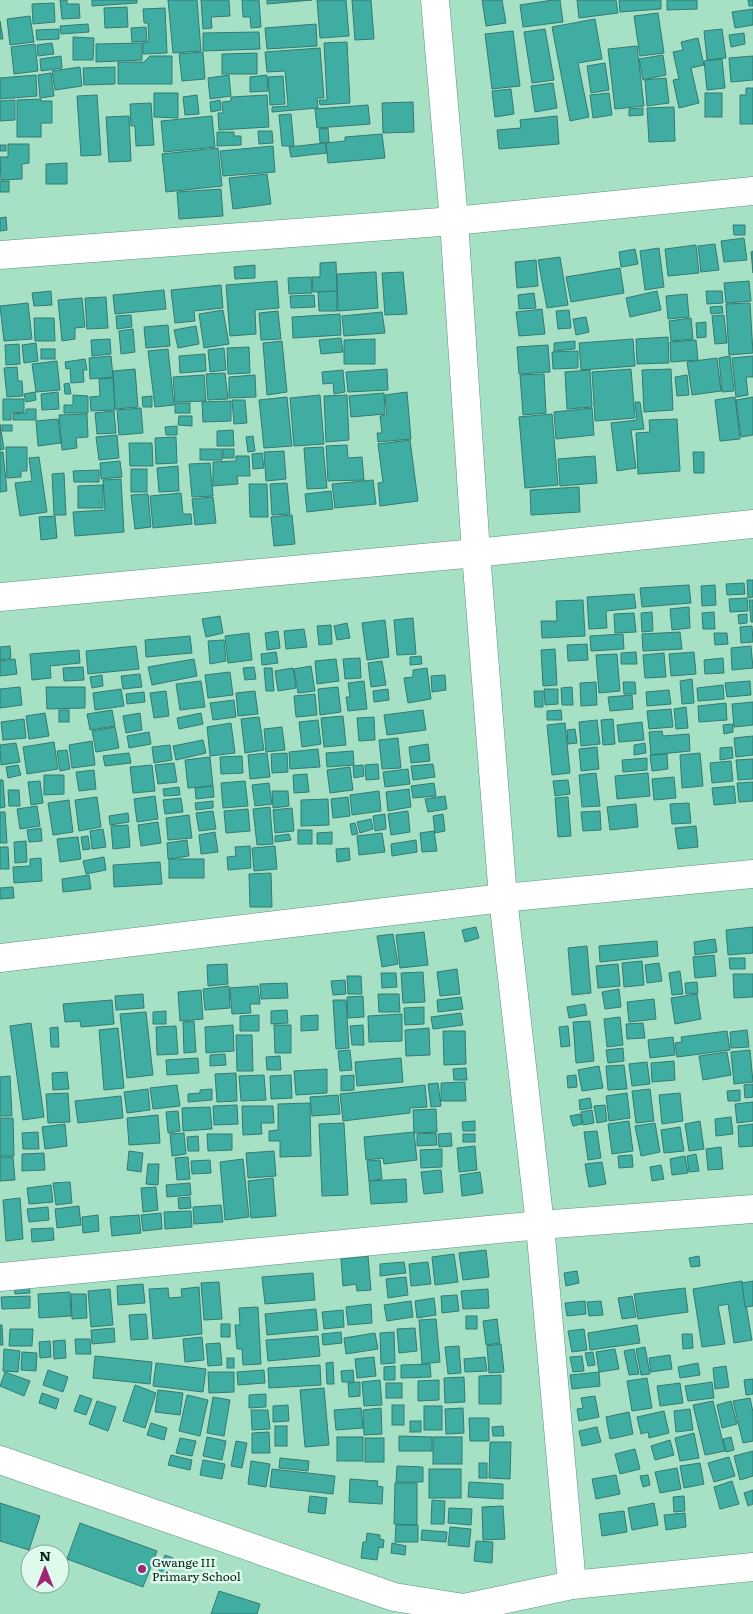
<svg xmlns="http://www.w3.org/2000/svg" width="753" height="1614" viewBox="0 0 753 1614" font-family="Literata,serif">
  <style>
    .building { fill: #3fada1; stroke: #357a72 }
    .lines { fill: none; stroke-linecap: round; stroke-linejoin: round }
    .minor-casing { stroke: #59927a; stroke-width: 29 }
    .minor { stroke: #fff; stroke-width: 28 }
    .poi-dot { fill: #a12376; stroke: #ddfaed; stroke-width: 2 }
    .labels { text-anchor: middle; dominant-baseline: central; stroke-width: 5; stroke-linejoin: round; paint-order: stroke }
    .poi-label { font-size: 12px; fill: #092118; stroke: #ddfaed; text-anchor: start }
  </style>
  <rect width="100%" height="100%" fill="#a6e1c6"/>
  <!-- building -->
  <g class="building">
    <path d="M 60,0 L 67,0 L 67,4 L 79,4 L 80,18 L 62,19 Z"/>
    <path d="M 92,0 L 137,0 L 137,3 L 92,6 Z"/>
    <path d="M 168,0 L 197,0 L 201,51 L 173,53 Z"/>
    <path d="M 201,0 L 229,0 L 230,16 L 211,17 L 212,28 L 203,29 Z"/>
    <path d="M 242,0 L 259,0 L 261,27 L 251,28 L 250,17 L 243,17 Z"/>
    <path d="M 267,0 L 312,0 L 267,4 Z"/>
    <path d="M 317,0 L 346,0 L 349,36 L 320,38 Z"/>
    <path d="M 352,0 L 371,0 L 374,39 L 355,40 Z"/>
    <path d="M 482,0 L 502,0 L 506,23 L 486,26 Z"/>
    <path d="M 553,0 L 560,0 L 563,22 L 523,27 L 520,5 Z"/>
    <path d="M 577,0 L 616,0 L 618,13 L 579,18 Z"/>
    <path d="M 619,0 L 661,0 L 661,9 L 620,12 Z"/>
    <path d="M 667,0 L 697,0 L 697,9 L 667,10 Z"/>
    <path d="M 748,0 L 753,0 L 753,6 L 749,6 Z"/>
    <path d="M 54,3 L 55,22 L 33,24 L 32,4 Z"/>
    <path d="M 127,7 L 128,27 L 105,28 L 104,8 Z"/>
    <path d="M 165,8 L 167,53 L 143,54 L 143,42 L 149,42 L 148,23 L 144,23 L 143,9 Z"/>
    <path d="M 753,9 L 753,25 L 735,28 L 732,12 Z"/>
    <path d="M 658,13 L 664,53 L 640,56 L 634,16 Z"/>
    <path d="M 30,16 L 34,42 L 10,45 L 7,19 Z"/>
    <path d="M 595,19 L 602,59 L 578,63 L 589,117 L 570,121 L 552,27 Z"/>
    <path d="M 0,21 L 3,39 L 0,39 Z"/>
    <path d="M 88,24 L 89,32 L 61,34 L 60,26 Z"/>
    <path d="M 316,24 L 317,46 L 267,49 L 265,28 Z"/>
    <path d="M 146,27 L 147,41 L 132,42 L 131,28 Z"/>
    <path d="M 59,29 L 59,39 L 37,40 L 36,30 Z"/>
    <path d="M 545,29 L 554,80 L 532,83 L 524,32 Z"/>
    <path d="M 722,29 L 726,58 L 707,60 L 704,31 Z"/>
    <path d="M 513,31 L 520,86 L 492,89 L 485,34 Z"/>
    <path d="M 259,32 L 260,49 L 203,51 L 203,33 Z"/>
    <path d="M 744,33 L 745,44 L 731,47 L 729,35 Z"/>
    <path d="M 73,37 L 94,38 L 93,60 L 73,60 Z"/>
    <path d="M 698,38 L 704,65 L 691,68 L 699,103 L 679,108 L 673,80 L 679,79 L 673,52 L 683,50 L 681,42 Z"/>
    <path d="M 347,42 L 350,103 L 320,105 L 319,100 L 327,100 L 324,43 Z"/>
    <path d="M 52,43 L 54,54 L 38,56 L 37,45 Z"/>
    <path d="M 142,43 L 142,60 L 96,62 L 96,44 Z"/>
    <path d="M 35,44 L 38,71 L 14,74 L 11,47 Z"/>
    <path d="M 637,46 L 644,106 L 615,109 L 608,49 Z"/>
    <path d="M 320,48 L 324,98 L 317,98 L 318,108 L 272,112 L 272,107 L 288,106 L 285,71 L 267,72 L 265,52 Z"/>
    <path d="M 203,52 L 205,79 L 182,81 L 179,54 Z"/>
    <path d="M 257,53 L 257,74 L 222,74 L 222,54 Z"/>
    <path d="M 663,55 L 666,75 L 643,80 L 639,59 Z"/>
    <path d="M 61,56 L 62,68 L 41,71 L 40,59 Z"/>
    <path d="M 150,56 L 172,56 L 172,84 L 118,84 L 118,62 L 144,62 Z"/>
    <path d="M 753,56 L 753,80 L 731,82 L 729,58 Z"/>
    <path d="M 722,59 L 725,88 L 707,90 L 704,61 Z"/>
    <path d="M 605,63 L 609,90 L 591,93 L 587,66 Z"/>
    <path d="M 80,67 L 82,86 L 55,90 L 52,71 Z"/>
    <path d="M 115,67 L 115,84 L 84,85 L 83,68 Z"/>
    <path d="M 51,73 L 54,96 L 40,98 L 38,75 Z"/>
    <path d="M 36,75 L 37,96 L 0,99 L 0,78 Z"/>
    <path d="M 229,75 L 231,96 L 210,99 L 208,78 Z"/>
    <path d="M 267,75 L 268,91 L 250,92 L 250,77 Z"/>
    <path d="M 283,76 L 285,104 L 270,105 L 268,77 Z"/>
    <path d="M 666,78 L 669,103 L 647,106 L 645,80 Z"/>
    <path d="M 553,83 L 557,108 L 535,112 L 531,86 Z"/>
    <path d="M 746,88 L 753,88 L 753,124 L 740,124 L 740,95 L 746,95 Z"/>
    <path d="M 511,89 L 514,114 L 495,117 L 492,91 Z"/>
    <path d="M 154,93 L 178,93 L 178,118 L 154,117 Z"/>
    <path d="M 609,93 L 612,115 L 593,118 L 590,95 Z"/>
    <rect x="705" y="93" width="17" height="24"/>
    <path d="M 97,95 L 101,155 L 81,156 L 77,96 Z"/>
    <path d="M 197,95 L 199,114 L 185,115 L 183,97 Z"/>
    <path d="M 267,95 L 269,127 L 219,130 L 218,113 L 223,113 L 222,102 L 231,101 L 231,97 Z"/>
    <path d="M 41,99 L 41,101 L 52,101 L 52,123 L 41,123 L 41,137 L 17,137 L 17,100 Z"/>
    <path d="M 15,100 L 15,120 L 0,121 L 0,101 Z"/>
    <path d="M 220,100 L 221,110 L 211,112 L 210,102 Z"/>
    <path d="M 413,102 L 414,132 L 383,133 L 382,103 Z"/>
    <path d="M 151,103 L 154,145 L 136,146 L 135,126 L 131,126 L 130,104 Z"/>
    <path d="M 368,105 L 370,124 L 317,128 L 315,109 Z"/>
    <path d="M 674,107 L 675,141 L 649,142 L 647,108 Z"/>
    <path d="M 643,108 L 643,115 L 629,116 L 629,109 Z"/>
    <path d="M 291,114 L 294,146 L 282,146 L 279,115 Z"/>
    <path d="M 129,116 L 131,161 L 109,162 L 106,117 Z"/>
    <path d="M 212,116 L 215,147 L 164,152 L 161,121 Z"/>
    <path d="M 557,116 L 559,144 L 499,149 L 497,130 L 521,128 L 520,120 Z"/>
    <path d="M 328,128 L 329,142 L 320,143 L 319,129 Z"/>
    <path d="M 258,131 L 272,131 L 273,143 L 259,144 Z"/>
    <path d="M 217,132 L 234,132 L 234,136 L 241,136 L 241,145 L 217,146 Z"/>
    <path d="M 382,134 L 385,158 L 328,163 L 326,143 L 345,141 L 345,137 Z"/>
    <path d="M 325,143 L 327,153 L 291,157 L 289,147 Z"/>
    <path d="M 8,144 L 29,144 L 29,163 L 22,164 L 22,179 L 1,180 L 0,157 L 8,157 Z"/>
    <rect x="0" y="145" width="6" height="6"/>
    <path d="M 273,146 L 275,172 L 223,176 L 220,151 Z"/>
    <path d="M 218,148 L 222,186 L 166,192 L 162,154 Z"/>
    <path d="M 67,163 L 67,184 L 46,184 L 46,164 Z"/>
    <path d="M 267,174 L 271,204 L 233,209 L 229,178 Z"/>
    <rect x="0" y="181" width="9" height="11"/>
    <path d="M 221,189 L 223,216 L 179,219 L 177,192 Z"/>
    <path d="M 6,217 L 7,230 L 0,231 L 0,218 Z"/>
    <path d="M 733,225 L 745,225 L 745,235 L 734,235 Z"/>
    <path d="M 744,238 L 747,260 L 724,262 L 721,241 Z"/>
    <path d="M 715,244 L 719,270 L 701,272 L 698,246 Z"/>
    <path d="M 696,245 L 699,273 L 668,276 L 665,249 Z"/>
    <path d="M 659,248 L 664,287 L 645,290 L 640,251 Z"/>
    <path d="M 635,249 L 638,264 L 621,267 L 619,252 Z"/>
    <path d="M 753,251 L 753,273 L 751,252 Z"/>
    <path d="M 560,257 L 568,305 L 547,308 L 538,260 Z"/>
    <path d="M 536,260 L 538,286 L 517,288 L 515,262 Z"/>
    <path d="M 336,262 L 337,291 L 313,292 L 312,277 L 320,277 L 320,263 Z"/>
    <path d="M 255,265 L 255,278 L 235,279 L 234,267 Z"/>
    <path d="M 620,268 L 624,293 L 571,302 L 566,277 Z"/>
    <path d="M 376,272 L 378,308 L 338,311 L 337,274 Z"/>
    <path d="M 403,272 L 407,314 L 385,315 L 382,273 Z"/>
    <path d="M 311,277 L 312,293 L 289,294 L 288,278 Z"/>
    <path d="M 277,281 L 279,308 L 255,310 L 256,334 L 230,336 L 226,285 Z"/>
    <path d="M 749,281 L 751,301 L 726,303 L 724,283 Z"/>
    <path d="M 221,285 L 223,308 L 194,311 L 195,321 L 175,323 L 171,290 Z"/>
    <path d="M 164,290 L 166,309 L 115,314 L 113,295 Z"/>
    <path d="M 51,291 L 52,305 L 34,306 L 32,293 Z"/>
    <path d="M 337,291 L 337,311 L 319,311 L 318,292 Z"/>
    <path d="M 657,291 L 661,310 L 630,317 L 626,298 Z"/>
    <path d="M 706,291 L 722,291 L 723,303 L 707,304 Z"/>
    <path d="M 534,293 L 536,308 L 519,309 L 518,295 Z"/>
    <path d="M 687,294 L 689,317 L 668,319 L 666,296 Z"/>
    <path d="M 314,295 L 315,307 L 291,308 L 290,296 Z"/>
    <path d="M 106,297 L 108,328 L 87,329 L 85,298 Z"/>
    <path d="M 82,298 L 85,327 L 75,328 L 75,339 L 62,341 L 58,300 Z"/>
    <path d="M 28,303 L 32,339 L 4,341 L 0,306 Z"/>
    <path d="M 750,303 L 753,353 L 729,355 L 726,304 Z"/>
    <path d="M 722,306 L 723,313 L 711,314 L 710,307 Z"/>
    <path d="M 542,309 L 545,334 L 519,336 L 516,312 Z"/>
    <path d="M 223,310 L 229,344 L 204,348 L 199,314 Z"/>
    <path d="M 569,310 L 571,328 L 558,329 L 556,311 Z"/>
    <path d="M 278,311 L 281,339 L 261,340 L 259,313 Z"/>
    <path d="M 382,312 L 385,333 L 344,336 L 342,316 Z"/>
    <path d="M 340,314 L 341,335 L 293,338 L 292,317 Z"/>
    <path d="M 131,315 L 132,327 L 117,329 L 116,316 Z"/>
    <path d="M 724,315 L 727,343 L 715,344 L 712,316 Z"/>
    <path d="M 586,317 L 589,332 L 576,335 L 573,319 Z"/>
    <path d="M 34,318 L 54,318 L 55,341 L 35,341 Z"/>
    <path d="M 691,318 L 693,339 L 671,341 L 669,321 Z"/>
    <path d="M 706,322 L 706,337 L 697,338 L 696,323 Z"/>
    <path d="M 168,325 L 170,346 L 146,348 L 144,327 Z"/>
    <path d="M 196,326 L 199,344 L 178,348 L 174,330 Z"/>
    <path d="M 133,329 L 135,352 L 121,354 L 119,331 Z"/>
    <path d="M 668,337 L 669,363 L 637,364 L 636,339 Z"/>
    <path d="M 341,338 L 343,352 L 321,354 L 319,340 Z"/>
    <path d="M 110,339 L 111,354 L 92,356 L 91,340 Z"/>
    <path d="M 375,339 L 375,364 L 344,364 L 344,340 Z"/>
    <path d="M 633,339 L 635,366 L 581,370 L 579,343 Z"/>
    <path d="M 696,340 L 698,360 L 671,362 L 670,342 Z"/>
    <path d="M 282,341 L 287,392 L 267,395 L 263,343 Z"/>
    <path d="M 575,341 L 575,349 L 554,351 L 554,343 Z"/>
    <path d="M 36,343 L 38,361 L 24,363 L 22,345 Z"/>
    <path d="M 19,344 L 20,364 L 6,365 L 5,345 Z"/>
    <path d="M 548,345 L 550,372 L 519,374 L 517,347 Z"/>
    <path d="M 249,347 L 250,373 L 228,374 L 227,348 Z"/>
    <path d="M 224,348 L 226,370 L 210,372 L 208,350 Z"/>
    <rect x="41" y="349" width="14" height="10"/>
    <path d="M 168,349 L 174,405 L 155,407 L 148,351 Z"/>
    <path d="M 578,351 L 578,368 L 553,369 L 552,352 Z"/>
    <path d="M 205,354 L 206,371 L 180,373 L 179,356 Z"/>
    <path d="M 111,356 L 113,377 L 90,379 L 89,358 Z"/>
    <path d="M 730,356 L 734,391 L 722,392 L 719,358 Z"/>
    <path d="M 753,356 L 753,377 L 746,377 L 748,395 L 736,397 L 732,358 Z"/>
    <path d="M 717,358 L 721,391 L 692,395 L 687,362 Z"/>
    <path d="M 85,359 L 87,370 L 83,370 L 84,382 L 71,383 L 70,368 L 66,369 L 65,362 Z"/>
    <path d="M 57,361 L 60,390 L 36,392 L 32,364 Z"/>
    <path d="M 17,367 L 18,381 L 22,381 L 23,396 L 7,397 L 4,368 Z"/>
    <path d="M 135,369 L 138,407 L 115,409 L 113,371 Z"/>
    <path d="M 387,369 L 388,390 L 348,392 L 346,372 Z"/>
    <path d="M 631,369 L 635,418 L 595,421 L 592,372 Z"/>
    <path d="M 671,369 L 673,410 L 644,412 L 642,370 Z"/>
    <path d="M 343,370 L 345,392 L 334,394 L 333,383 L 323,384 L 322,372 Z"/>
    <path d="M 590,370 L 592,407 L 567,409 L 565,372 Z"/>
    <path d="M 225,373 L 228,399 L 208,400 L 206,374 Z"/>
    <path d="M 544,374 L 546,413 L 523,415 L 520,375 Z"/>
    <path d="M 204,375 L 206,401 L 175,402 L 173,377 Z"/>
    <path d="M 255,375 L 256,397 L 229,398 L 229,377 Z"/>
    <path d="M 687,375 L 689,395 L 677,396 L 675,377 Z"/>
    <path d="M 113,378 L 115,410 L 91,411 L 90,397 L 100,396 L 99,379 Z"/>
    <path d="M 69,383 L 71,394 L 65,394 L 64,384 Z"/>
    <path d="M 35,392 L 36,400 L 26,402 L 24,394 Z"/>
    <path d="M 58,392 L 59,409 L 42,410 L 41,394 Z"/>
    <path d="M 407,392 L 411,439 L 378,442 L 377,433 L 382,433 L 380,416 L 387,415 L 385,395 Z"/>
    <path d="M 384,393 L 385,414 L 351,417 L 349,396 Z"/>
    <path d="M 73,395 L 88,396 L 88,413 L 64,413 L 64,405 L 73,405 Z"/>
    <path d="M 320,395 L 324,444 L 294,446 L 290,398 Z"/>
    <path d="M 347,395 L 349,440 L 326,442 L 324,396 Z"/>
    <path d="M 152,396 L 152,407 L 143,407 L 142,397 Z"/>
    <path d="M 287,397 L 292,446 L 264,448 L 259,400 Z"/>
    <path d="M 735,397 L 740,439 L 720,441 L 715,400 Z"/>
    <path d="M 753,397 L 753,435 L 741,437 L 736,400 Z"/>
    <path d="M 3,399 L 24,399 L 24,412 L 11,413 L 11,420 L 3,420 Z"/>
    <path d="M 232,400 L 245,400 L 247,423 L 234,424 Z"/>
    <path d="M 231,401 L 231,421 L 203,422 L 202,402 Z"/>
    <path d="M 635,402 L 640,402 L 644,429 L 631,430 L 636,468 L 617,471 L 611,423 L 637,420 Z"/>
    <rect x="175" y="403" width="15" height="10"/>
    <path d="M 141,408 L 143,433 L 119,435 L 117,410 Z"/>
    <path d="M 592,408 L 594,435 L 556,439 L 554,412 Z"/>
    <path d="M 26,409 L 36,409 L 36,420 L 13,420 L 13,414 L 26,413 Z"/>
    <path d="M 114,411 L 116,433 L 97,434 L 95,413 Z"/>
    <path d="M 87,414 L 88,437 L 76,438 L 77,448 L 62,450 L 59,415 Z"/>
    <path d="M 552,414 L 558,485 L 525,488 L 519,417 Z"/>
    <path d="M 179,416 L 192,416 L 192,426 L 178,425 Z"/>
    <path d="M 58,419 L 61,443 L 38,446 L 36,421 Z"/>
    <path d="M 677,419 L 680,471 L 638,474 L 636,433 L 650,432 L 649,420 Z"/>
    <path d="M 0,424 L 4,449 L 0,450 Z"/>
    <rect x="2" y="425" width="10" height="6"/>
    <path d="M 177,426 L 177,435 L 166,435 L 165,427 Z"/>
    <path d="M 233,430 L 234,446 L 217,446 L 217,431 Z"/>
    <path d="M 117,435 L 119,458 L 99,460 L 96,437 Z"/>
    <path d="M 253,436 L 255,451 L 248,452 L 246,437 Z"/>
    <path d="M 176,437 L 177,463 L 156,464 L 155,438 Z"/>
    <path d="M 410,440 L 418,501 L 380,506 L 378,483 L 383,482 L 378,444 Z"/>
    <path d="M 129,443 L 152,443 L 153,466 L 130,466 Z"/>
    <path d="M 347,445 L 348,458 L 362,457 L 364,480 L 328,481 L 326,446 Z"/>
    <path d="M 6,447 L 27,447 L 27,471 L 21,471 L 21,477 L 7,478 Z"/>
    <path d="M 323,447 L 327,488 L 307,489 L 304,448 Z"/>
    <rect x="200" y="449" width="22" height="11"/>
    <rect x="223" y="449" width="11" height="9"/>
    <path d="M 284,451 L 286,479 L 266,481 L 264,452 Z"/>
    <path d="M 0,452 L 3,452 L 7,491 L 0,492 Z"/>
    <path d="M 693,452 L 704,452 L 704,473 L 694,473 Z"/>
    <path d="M 262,453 L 264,468 L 253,469 L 252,454 Z"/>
    <path d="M 236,456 L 249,456 L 250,476 L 237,476 L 238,484 L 213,486 L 213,462 L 236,461 Z"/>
    <path d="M 595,456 L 597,483 L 560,486 L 558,459 Z"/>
    <path d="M 39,457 L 47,512 L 20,516 L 15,483 L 32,481 L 29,458 Z"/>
    <path d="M 120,461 L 122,477 L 101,479 L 100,463 Z"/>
    <path d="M 210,463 L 213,496 L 192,497 L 189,464 Z"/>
    <path d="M 178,466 L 179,491 L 159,492 L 157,468 Z"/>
    <rect x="131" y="469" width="16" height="23"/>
    <path d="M 99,470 L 99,482 L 74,482 L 73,471 Z"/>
    <path d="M 64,473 L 66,515 L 54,515 L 52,474 Z"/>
    <path d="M 121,479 L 124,532 L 75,536 L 73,512 L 105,510 L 103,480 Z"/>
    <path d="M 373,480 L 376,504 L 335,508 L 332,484 Z"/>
    <path d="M 287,483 L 290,514 L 272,515 L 270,484 Z"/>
    <path d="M 249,484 L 267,484 L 268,517 L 250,517 Z"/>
    <path d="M 103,485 L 103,508 L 78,508 L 78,486 Z"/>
    <path d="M 579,487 L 580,512 L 531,515 L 530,490 Z"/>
    <path d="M 331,491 L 333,509 L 307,512 L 305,494 Z"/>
    <path d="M 181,493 L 183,514 L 191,514 L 192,524 L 153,528 L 150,496 Z"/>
    <path d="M 148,494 L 151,527 L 135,529 L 131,495 Z"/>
    <path d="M 213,497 L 216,523 L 195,525 L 192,499 Z"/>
    <path d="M 292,515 L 295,544 L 274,546 L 271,517 Z"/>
    <path d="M 55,516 L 57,538 L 41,540 L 39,517 Z"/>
    <path d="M 747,580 L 753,580 L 753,597 L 748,598 Z"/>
    <path d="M 744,583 L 745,594 L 727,595 L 726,584 Z"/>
    <path d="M 689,585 L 691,603 L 642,607 L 640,588 Z"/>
    <path d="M 715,585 L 716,605 L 702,606 L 701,586 Z"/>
    <path d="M 634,594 L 636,608 L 606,611 L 607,628 L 589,629 L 587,597 Z"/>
    <path d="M 747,598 L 748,611 L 730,612 L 729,599 Z"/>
    <path d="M 583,600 L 585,636 L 542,638 L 541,621 L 557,621 L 556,601 Z"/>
    <path d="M 749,600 L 753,600 L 753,622 L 751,622 Z"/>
    <path d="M 689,607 L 690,628 L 672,630 L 670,609 Z"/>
    <path d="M 652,612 L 653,631 L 642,632 L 641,613 Z"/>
    <path d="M 714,612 L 715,629 L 703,629 L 702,613 Z"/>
    <path d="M 634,613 L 636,632 L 615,633 L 614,614 Z"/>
    <path d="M 747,614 L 747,623 L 739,624 L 738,615 Z"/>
    <path d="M 220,616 L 223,633 L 206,637 L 202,619 Z"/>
    <path d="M 413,618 L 416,654 L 397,655 L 394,620 Z"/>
    <path d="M 385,620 L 389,657 L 367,660 L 362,623 Z"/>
    <path d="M 347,623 L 350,638 L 337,640 L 334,626 Z"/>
    <path d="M 331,625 L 332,644 L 319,645 L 317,626 Z"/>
    <path d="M 752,626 L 753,642 L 741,643 L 740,627 Z"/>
    <path d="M 304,629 L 307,647 L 286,649 L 284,631 Z"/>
    <path d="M 278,631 L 280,648 L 267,650 L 265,633 Z"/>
    <path d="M 680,632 L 682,649 L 643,651 L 642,634 Z"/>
    <path d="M 249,633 L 252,660 L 228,663 L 225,636 Z"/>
    <path d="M 714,633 L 727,633 L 728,644 L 715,645 Z"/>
    <path d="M 623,634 L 624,649 L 591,651 L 590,636 Z"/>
    <path d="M 190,636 L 192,653 L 146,657 L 145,640 Z"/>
    <path d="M 224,640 L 226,661 L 210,664 L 208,641 Z"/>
    <path d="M 587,644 L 588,660 L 568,661 L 567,645 Z"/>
    <path d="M 10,646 L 11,658 L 0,660 L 0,647 Z"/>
    <path d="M 136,646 L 139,669 L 88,674 L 86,651 Z"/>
    <path d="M 751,646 L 753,668 L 732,670 L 731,648 Z"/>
    <path d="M 555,649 L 557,685 L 543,686 L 541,650 Z"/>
    <path d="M 79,650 L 80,663 L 50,666 L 51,678 L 32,680 L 30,654 Z"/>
    <path d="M 276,652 L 278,663 L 262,665 L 261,654 Z"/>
    <path d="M 636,652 L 637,664 L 621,664 L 621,653 Z"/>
    <path d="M 694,652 L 696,674 L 671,676 L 669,654 Z"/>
    <path d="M 664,653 L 666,677 L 645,678 L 643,655 Z"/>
    <path d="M 617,654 L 620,691 L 599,693 L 596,655 Z"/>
    <path d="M 421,656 L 422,664 L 410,665 L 410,657 Z"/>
    <path d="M 360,658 L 361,678 L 345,679 L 343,659 Z"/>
    <path d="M 723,658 L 724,673 L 705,674 L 704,660 Z"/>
    <path d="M 15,659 L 17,674 L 0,676 L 0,661 Z"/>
    <path d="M 194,659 L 197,676 L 152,685 L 148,667 Z"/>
    <path d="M 336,659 L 339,681 L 317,684 L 315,661 Z"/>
    <path d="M 382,661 L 386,685 L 371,687 L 368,663 Z"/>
    <path d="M 311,666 L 315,691 L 298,693 L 294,669 Z"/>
    <path d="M 83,667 L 84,680 L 64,681 L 63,668 Z"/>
    <path d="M 254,667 L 256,679 L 245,680 L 243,668 Z"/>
    <path d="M 264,668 L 272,668 L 274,691 L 266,691 Z"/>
    <path d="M 293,668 L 296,688 L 278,691 L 275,671 Z"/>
    <path d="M 427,668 L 431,699 L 408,703 L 404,678 L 413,677 L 413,670 Z"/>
    <path d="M 230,672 L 233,695 L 208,698 L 205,675 Z"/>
    <path d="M 140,674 L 142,687 L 123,689 L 121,676 Z"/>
    <path d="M 102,675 L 103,686 L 92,688 L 90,677 Z"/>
    <path d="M 445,675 L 446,690 L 432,692 L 431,676 Z"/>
    <path d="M 692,679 L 694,703 L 682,704 L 680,681 Z"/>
    <path d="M 201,681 L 205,707 L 180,710 L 176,684 Z"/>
    <path d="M 364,681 L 367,709 L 348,711 L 346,697 L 350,697 L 348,683 Z"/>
    <path d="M 750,681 L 751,695 L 727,697 L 725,683 Z"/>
    <path d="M 596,682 L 597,705 L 581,706 L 580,683 Z"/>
    <path d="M 623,682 L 635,682 L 636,694 L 624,694 Z"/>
    <path d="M 723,685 L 724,699 L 698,701 L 697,688 Z"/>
    <path d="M 20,687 L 22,705 L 0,708 L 0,689 Z"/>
    <path d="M 46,687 L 85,687 L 85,708 L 47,709 Z"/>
    <path d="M 338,687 L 341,712 L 320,715 L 318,689 Z"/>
    <path d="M 572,687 L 573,705 L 562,705 L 561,688 Z"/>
    <path d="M 121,689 L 124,706 L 95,710 L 93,693 Z"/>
    <path d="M 388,689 L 389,700 L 374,702 L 373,691 Z"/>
    <path d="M 544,689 L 558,689 L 558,704 L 545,705 Z"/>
    <path d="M 669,690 L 671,704 L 647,706 L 646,692 Z"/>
    <path d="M 166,691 L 169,716 L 154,718 L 150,693 Z"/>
    <path d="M 255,691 L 258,714 L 238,716 L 236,693 Z"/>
    <path d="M 534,691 L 543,691 L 543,707 L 535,707 Z"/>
    <path d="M 144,692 L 145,702 L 127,704 L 126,694 Z"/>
    <path d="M 315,694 L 317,715 L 296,717 L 294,696 Z"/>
    <path d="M 632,695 L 633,709 L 610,711 L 608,697 Z"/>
    <path d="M 234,700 L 236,717 L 213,720 L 210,703 Z"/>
    <path d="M 753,702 L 753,725 L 734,727 L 732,704 Z"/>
    <path d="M 726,703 L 727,720 L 699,722 L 698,706 Z"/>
    <path d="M 686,707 L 688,728 L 676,729 L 674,709 Z"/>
    <path d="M 671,709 L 673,727 L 649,729 L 647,711 Z"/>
    <rect x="59" y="710" width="10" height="12"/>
    <path d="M 112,710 L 115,726 L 90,730 L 87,714 Z"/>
    <path d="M 423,710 L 426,730 L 387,735 L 384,715 Z"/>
    <path d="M 561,710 L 562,720 L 547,720 L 547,711 Z"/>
    <path d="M 45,713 L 49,736 L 29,739 L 26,716 Z"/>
    <path d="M 140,713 L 142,730 L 126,733 L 123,716 Z"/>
    <path d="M 201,713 L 203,724 L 179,729 L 177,718 Z"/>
    <path d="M 343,716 L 346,745 L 324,747 L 321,718 Z"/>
    <path d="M 259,717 L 264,750 L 245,753 L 241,719 Z"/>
    <path d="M 374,717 L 375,740 L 359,741 L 357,718 Z"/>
    <path d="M 24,719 L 26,738 L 3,740 L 1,722 Z"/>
    <path d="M 613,719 L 615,744 L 603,745 L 601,720 Z"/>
    <path d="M 318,720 L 321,744 L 302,747 L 299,722 Z"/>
    <path d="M 597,720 L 600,744 L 581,746 L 579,722 Z"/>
    <path d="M 642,722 L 644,740 L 619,742 L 617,725 Z"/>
    <path d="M 231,723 L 235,753 L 210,756 L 207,727 Z"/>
    <path d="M 565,723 L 570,773 L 552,775 L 547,725 Z"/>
    <path d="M 733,724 L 733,732 L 724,734 L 723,725 Z"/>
    <path d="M 115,727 L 119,748 L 96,752 L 92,731 Z"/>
    <path d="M 282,727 L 285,750 L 266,752 L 264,729 Z"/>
    <path d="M 575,729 L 577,743 L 568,744 L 567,730 Z"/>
    <path d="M 662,731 L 663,736 L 689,734 L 690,751 L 651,755 L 649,732 Z"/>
    <path d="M 149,732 L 151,744 L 129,748 L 127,736 Z"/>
    <path d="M 753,736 L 753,755 L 736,757 L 734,738 Z"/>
    <path d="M 398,738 L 401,768 L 382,769 L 379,740 Z"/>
    <path d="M 203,740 L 206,753 L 176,760 L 173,746 Z"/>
    <path d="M 92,741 L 95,765 L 72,768 L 69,745 Z"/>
    <path d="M 54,742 L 58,769 L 27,774 L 23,747 Z"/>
    <path d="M 16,743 L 20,762 L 1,765 L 0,745 Z"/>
    <path d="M 645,743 L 646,753 L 634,755 L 634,745 Z"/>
    <path d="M 428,744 L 430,761 L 411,763 L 409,747 Z"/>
    <path d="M 170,745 L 172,760 L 154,763 L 152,747 Z"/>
    <path d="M 597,747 L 599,769 L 581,771 L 579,749 Z"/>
    <path d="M 732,747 L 733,758 L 720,760 L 720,748 Z"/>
    <path d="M 318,749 L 320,767 L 290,769 L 289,752 Z"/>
    <path d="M 67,750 L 70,769 L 60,771 L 57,751 Z"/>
    <path d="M 353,751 L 354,765 L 327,767 L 326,753 Z"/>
    <path d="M 129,753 L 131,763 L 105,766 L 103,756 Z"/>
    <path d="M 267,753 L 270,777 L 250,779 L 248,755 Z"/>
    <path d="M 287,753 L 288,772 L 272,773 L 271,754 Z"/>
    <path d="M 700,753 L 703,786 L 682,788 L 680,755 Z"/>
    <path d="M 667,754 L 668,769 L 652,771 L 650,755 Z"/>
    <path d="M 242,756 L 243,773 L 221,774 L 220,757 Z"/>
    <path d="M 210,757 L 213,786 L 188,788 L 185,760 Z"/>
    <path d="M 647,758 L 647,770 L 623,772 L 622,760 Z"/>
    <path d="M 753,759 L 753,779 L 738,780 L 736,760 Z"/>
    <path d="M 731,761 L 733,781 L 712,783 L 710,763 Z"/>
    <path d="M 174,763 L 177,782 L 158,784 L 155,765 Z"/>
    <path d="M 378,764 L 379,779 L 366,780 L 365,765 Z"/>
    <path d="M 433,764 L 435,777 L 413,780 L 411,766 Z"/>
    <path d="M 18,765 L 21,775 L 8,778 L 6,767 Z"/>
    <path d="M 152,765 L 155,791 L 133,793 L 130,767 Z"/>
    <path d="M 363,765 L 364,776 L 354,778 L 353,766 Z"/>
    <path d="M 350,767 L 353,790 L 330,793 L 327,770 Z"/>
    <path d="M 408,769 L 410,784 L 385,787 L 383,772 Z"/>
    <path d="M 94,770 L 96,789 L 79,791 L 76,772 Z"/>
    <path d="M 596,773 L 600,806 L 582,807 L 579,775 Z"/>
    <path d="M 648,773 L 650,796 L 617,799 L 615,776 Z"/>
    <path d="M 307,774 L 309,792 L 294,793 L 293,775 Z"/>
    <path d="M 44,775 L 64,775 L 64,794 L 44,795 Z"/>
    <path d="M 674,777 L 676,798 L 654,800 L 652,779 Z"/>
    <path d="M 0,780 L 3,780 L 5,807 L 0,808 Z"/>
    <path d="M 568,780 L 570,794 L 555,796 L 553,781 Z"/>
    <path d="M 40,781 L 43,803 L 31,805 L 28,782 Z"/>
    <path d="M 245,781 L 248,806 L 223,808 L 221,783 Z"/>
    <path d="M 753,782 L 753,801 L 739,802 L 737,783 Z"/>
    <path d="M 269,783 L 272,804 L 255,806 L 252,785 Z"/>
    <path d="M 434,783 L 436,796 L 413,798 L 411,786 Z"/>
    <path d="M 213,786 L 214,797 L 196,799 L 195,788 Z"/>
    <path d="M 734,786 L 736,803 L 714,805 L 712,788 Z"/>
    <path d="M 179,787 L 180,795 L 164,796 L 163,789 Z"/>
    <path d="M 409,789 L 411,807 L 388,811 L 386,792 Z"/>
    <path d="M 8,790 L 19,790 L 20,806 L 9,806 Z"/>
    <path d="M 272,791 L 288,791 L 289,806 L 273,808 Z"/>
    <path d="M 379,791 L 381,811 L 352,815 L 350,795 Z"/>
    <path d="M 155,796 L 158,819 L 137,822 L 134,799 Z"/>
    <path d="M 445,796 L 447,809 L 428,812 L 425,799 Z"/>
    <path d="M 97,797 L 101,827 L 79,831 L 75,800 Z"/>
    <path d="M 348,797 L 350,816 L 333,818 L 331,799 Z"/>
    <path d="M 568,797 L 571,836 L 558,837 L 555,798 Z"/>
    <path d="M 181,798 L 183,812 L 165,814 L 163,800 Z"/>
    <path d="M 328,799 L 329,825 L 301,826 L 301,800 Z"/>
    <path d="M 69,800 L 73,832 L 53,835 L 48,803 Z"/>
    <path d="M 213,801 L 213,808 L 196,810 L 195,803 Z"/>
    <path d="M 689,803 L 691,823 L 672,824 L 670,804 Z"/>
    <path d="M 636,804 L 638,827 L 610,830 L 607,807 Z"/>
    <path d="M 37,806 L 40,826 L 20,829 L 17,809 Z"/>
    <path d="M 270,807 L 273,844 L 257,845 L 253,809 Z"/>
    <path d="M 292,808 L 294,831 L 275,833 L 273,810 Z"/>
    <path d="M 248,809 L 250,831 L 226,833 L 224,811 Z"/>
    <path d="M 213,811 L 216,829 L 199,831 L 196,813 Z"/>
    <path d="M 408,811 L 410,832 L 391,835 L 388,814 Z"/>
    <path d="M 600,811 L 601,830 L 583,831 L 581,812 Z"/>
    <path d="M 0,812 L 5,812 L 7,843 L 0,843 Z"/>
    <path d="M 128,813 L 129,822 L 110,825 L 109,816 Z"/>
    <path d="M 385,814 L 386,829 L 375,831 L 373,816 Z"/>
    <path d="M 443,814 L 445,831 L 435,833 L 433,816 Z"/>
    <path d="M 189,815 L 192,838 L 168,840 L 166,818 Z"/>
    <path d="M 371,819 L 373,829 L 360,833 L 357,822 Z"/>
    <path d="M 158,822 L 161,843 L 141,846 L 138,825 Z"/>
    <path d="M 355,823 L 358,834 L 352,835 L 350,824 Z"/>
    <path d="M 128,825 L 130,847 L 113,849 L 111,826 Z"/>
    <path d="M 696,826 L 698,847 L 678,849 L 675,828 Z"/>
    <path d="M 41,828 L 42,841 L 29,842 L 27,830 Z"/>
    <path d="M 103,829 L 106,847 L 92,849 L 90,831 Z"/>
    <rect x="298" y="830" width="14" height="14"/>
    <path d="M 434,831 L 437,851 L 422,852 L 420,833 Z"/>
    <path d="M 215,832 L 218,852 L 201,854 L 199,835 Z"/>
    <path d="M 332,832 L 332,844 L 317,844 L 317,833 Z"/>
    <path d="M 382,833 L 385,852 L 359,855 L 357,836 Z"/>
    <path d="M 289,834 L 291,840 L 275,842 L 275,836 Z"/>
    <path d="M 88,836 L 90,849 L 83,850 L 81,837 Z"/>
    <path d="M 78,837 L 81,859 L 60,862 L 57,839 Z"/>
    <path d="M 187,840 L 189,856 L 168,859 L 167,843 Z"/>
    <path d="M 416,840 L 417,852 L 392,856 L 391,844 Z"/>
    <path d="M 26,841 L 27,862 L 15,863 L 14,842 Z"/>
    <path d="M 250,846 L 251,868 L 228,870 L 227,857 L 236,856 L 235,847 Z"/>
    <path d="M 275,846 L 277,869 L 254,871 L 252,848 Z"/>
    <path d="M 0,847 L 8,847 L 9,869 L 0,869 Z"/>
    <path d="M 349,848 L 350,860 L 337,862 L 336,849 Z"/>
    <path d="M 104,857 L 106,870 L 86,874 L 83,861 Z"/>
    <path d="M 41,858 L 42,881 L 14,883 L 13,867 L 30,866 L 30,859 Z"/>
    <rect x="169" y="859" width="35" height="19"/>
    <path d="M 160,862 L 162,884 L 114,887 L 113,865 Z"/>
    <path d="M 271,873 L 272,907 L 250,907 L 249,874 Z"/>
    <path d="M 89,875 L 91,889 L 63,892 L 62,879 Z"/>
    <path d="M 13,887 L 14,898 L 0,899 L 0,888 Z"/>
    <path d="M 476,927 L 479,938 L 465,942 L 462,930 Z"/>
    <path d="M 753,927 L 753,953 L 728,955 L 726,930 Z"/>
    <path d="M 424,932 L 428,965 L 400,968 L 396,935 Z"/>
    <path d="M 393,934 L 398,964 L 382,967 L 377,936 Z"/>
    <path d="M 715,939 L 717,952 L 695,955 L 694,942 Z"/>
    <path d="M 657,941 L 658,956 L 600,962 L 599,946 Z"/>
    <path d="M 587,946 L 591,993 L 572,995 L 568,948 Z"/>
    <path d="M 714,955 L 716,976 L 695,978 L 693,957 Z"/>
    <path d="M 729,958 L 745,958 L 745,969 L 730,969 Z"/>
    <path d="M 642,961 L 644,985 L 624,987 L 622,963 Z"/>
    <path d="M 659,963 L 662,981 L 647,983 L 645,965 Z"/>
    <path d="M 227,964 L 228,984 L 208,986 L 207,965 Z"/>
    <path d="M 618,964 L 620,986 L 598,988 L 596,966 Z"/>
    <path d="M 457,969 L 460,994 L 440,996 L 437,972 Z"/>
    <path d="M 680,971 L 683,994 L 672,995 L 669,973 Z"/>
    <path d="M 423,972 L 425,1002 L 403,1003 L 401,973 Z"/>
    <path d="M 381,973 L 396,973 L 397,987 L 382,988 Z"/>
    <path d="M 733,974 L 753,974 L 753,997 L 734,998 Z"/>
    <path d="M 347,976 L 361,976 L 362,994 L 348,994 Z"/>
    <path d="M 345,980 L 346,994 L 333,995 L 331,981 Z"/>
    <path d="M 697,982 L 698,993 L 686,994 L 685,983 Z"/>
    <path d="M 287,983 L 288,998 L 261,999 L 260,984 Z"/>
    <path d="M 229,986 L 230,1008 L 205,1010 L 203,989 Z"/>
    <path d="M 258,986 L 260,1004 L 250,1004 L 251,1013 L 232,1014 L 230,988 Z"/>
    <path d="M 619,989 L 621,1007 L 605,1009 L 602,992 Z"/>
    <path d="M 201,990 L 203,1019 L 180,1021 L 178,992 Z"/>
    <path d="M 143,994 L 144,1008 L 116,1010 L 115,996 Z"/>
    <path d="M 378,994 L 399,994 L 400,1012 L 379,1012 Z"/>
    <path d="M 697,994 L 701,1019 L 675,1024 L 671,998 Z"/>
    <path d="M 363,996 L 364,1017 L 348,1018 L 347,997 Z"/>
    <path d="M 461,997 L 463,1009 L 438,1012 L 437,1000 Z"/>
    <path d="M 654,999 L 656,1019 L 629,1022 L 627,1002 Z"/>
    <path d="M 112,1000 L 114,1024 L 81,1027 L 80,1021 L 65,1022 L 63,1004 Z"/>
    <path d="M 333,1000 L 346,1000 L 349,1048 L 336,1049 Z"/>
    <path d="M 585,1004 L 587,1015 L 569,1018 L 567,1007 Z"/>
    <path d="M 424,1007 L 424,1024 L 405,1025 L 404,1008 Z"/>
    <path d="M 287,1010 L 288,1023 L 271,1024 L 271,1011 Z"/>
    <path d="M 166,1011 L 166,1024 L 153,1024 L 153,1012 Z"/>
    <path d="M 146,1012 L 153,1075 L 127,1078 L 120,1014 Z"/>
    <path d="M 461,1013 L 463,1025 L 433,1029 L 431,1017 Z"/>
    <path d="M 402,1014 L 402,1041 L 369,1042 L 368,1016 Z"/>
    <path d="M 259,1015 L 259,1031 L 240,1031 L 240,1016 Z"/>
    <path d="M 318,1015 L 318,1030 L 301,1031 L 301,1016 Z"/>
    <path d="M 620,1017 L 623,1045 L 607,1047 L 604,1019 Z"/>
    <path d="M 194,1021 L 196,1052 L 184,1053 L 183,1022 Z"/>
    <path d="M 590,1021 L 594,1061 L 576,1063 L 573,1022 Z"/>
    <path d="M 31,1023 L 44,1117 L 23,1120 L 10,1026 Z"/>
    <path d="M 643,1023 L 645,1038 L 627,1039 L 626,1024 Z"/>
    <path d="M 233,1025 L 234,1051 L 206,1053 L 205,1027 Z"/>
    <path d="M 274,1025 L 291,1025 L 291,1053 L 275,1053 Z"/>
    <path d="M 363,1025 L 364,1045 L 352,1045 L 350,1026 Z"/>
    <path d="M 176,1026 L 178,1054 L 157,1055 L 156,1027 Z"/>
    <path d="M 568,1026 L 570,1046 L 561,1047 L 559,1027 Z"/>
    <path d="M 58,1027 L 59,1047 L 51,1047 L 50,1028 Z"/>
    <path d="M 118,1028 L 124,1088 L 104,1090 L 99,1030 Z"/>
    <path d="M 429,1028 L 430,1055 L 406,1056 L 405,1030 Z"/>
    <path d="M 747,1030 L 749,1047 L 731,1048 L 730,1032 Z"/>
    <path d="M 443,1031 L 465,1031 L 466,1064 L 444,1065 Z"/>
    <path d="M 727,1031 L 730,1050 L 677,1057 L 675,1043 L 682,1042 L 681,1037 Z"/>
    <path d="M 236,1035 L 252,1035 L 253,1071 L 237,1071 Z"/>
    <path d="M 673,1037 L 675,1055 L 650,1058 L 648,1040 Z"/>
    <path d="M 623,1048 L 624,1061 L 608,1063 L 606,1050 Z"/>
    <path d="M 350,1050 L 352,1070 L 340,1071 L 338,1051 Z"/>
    <path d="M 750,1050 L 753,1082 L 734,1084 L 731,1052 Z"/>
    <path d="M 727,1052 L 731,1075 L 703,1080 L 699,1056 Z"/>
    <path d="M 225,1054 L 226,1065 L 210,1066 L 210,1055 Z"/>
    <path d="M 280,1056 L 281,1070 L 267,1070 L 266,1057 Z"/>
    <path d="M 198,1058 L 199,1073 L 167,1075 L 166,1060 Z"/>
    <path d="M 401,1058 L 403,1082 L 357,1086 L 355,1062 Z"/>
    <path d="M 674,1061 L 675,1080 L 652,1082 L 651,1063 Z"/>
    <path d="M 647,1062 L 650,1084 L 632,1086 L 629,1064 Z"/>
    <path d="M 624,1065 L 627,1089 L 608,1090 L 606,1066 Z"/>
    <path d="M 599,1066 L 603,1088 L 582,1091 L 578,1070 Z"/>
    <path d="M 466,1068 L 467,1080 L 454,1080 L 453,1069 Z"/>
    <path d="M 327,1069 L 327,1093 L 296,1095 L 294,1071 Z"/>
    <path d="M 67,1072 L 69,1089 L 53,1090 L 52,1073 Z"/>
    <path d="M 236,1073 L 237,1101 L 217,1102 L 215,1074 Z"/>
    <path d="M 264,1075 L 266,1100 L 241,1101 L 239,1076 Z"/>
    <path d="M 291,1075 L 292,1098 L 271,1099 L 270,1076 Z"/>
    <path d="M 354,1075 L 354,1090 L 341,1091 L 341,1076 Z"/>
    <path d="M 576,1075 L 577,1087 L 568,1088 L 567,1076 Z"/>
    <path d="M 10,1076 L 12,1116 L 0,1116 L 0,1077 Z"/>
    <path d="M 465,1082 L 466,1101 L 441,1101 L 441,1083 Z"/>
    <path d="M 438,1083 L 441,1106 L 431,1107 L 428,1084 Z"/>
    <path d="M 753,1084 L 753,1097 L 745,1098 L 744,1085 Z"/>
    <path d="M 177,1085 L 180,1106 L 153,1109 L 150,1088 Z"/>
    <path d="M 425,1085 L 427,1107 L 410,1108 L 410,1113 L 343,1121 L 340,1094 Z"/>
    <path d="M 148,1089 L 150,1110 L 127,1113 L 124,1092 Z"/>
    <path d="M 212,1089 L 212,1100 L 188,1102 L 188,1094 L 200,1093 L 200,1090 Z"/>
    <path d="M 650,1089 L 654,1121 L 636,1123 L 632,1091 Z"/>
    <path d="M 740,1090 L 740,1101 L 728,1101 L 727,1091 Z"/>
    <path d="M 68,1093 L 70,1122 L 48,1123 L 46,1094 Z"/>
    <path d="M 627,1093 L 630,1118 L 609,1121 L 606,1096 Z"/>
    <path d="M 680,1093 L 683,1121 L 662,1124 L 659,1095 Z"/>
    <path d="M 338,1095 L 340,1114 L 312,1116 L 310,1097 Z"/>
    <path d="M 121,1096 L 123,1118 L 78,1123 L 75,1101 Z"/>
    <path d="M 590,1098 L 592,1108 L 580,1110 L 579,1100 Z"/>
    <path d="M 753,1102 L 753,1121 L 737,1123 L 735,1104 Z"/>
    <path d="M 310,1103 L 311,1156 L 280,1157 L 280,1141 L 269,1141 L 269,1131 L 278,1130 L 278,1104 Z"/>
    <path d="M 237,1105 L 238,1124 L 214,1125 L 213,1106 Z"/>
    <path d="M 605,1105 L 607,1121 L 597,1123 L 594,1106 Z"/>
    <path d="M 242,1106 L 273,1106 L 274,1123 L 261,1123 L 262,1134 L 243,1135 Z"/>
    <path d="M 210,1107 L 212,1129 L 183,1131 L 182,1108 Z"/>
    <path d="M 436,1109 L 437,1132 L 414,1133 L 413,1110 Z"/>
    <path d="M 592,1110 L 594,1123 L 583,1125 L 581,1112 Z"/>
    <path d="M 178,1111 L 180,1131 L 168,1133 L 166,1112 Z"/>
    <path d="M 580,1114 L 582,1124 L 573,1126 L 570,1116 Z"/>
    <path d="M 158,1115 L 160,1143 L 129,1145 L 127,1118 Z"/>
    <path d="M 731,1117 L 733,1134 L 716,1136 L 715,1119 Z"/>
    <path d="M 0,1118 L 13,1118 L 14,1156 L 0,1156 Z"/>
    <path d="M 475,1121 L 475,1131 L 463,1131 L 462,1122 Z"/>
    <path d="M 629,1121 L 633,1151 L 612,1154 L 608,1124 Z"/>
    <path d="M 700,1121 L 704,1149 L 689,1151 L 685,1124 Z"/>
    <path d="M 344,1123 L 348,1195 L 322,1196 L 319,1124 Z"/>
    <path d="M 655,1123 L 660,1152 L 641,1156 L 635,1126 Z"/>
    <path d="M 65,1124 L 67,1146 L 45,1149 L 42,1127 Z"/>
    <path d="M 753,1124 L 753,1146 L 739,1147 L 738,1126 Z"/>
    <path d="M 680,1127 L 684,1151 L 664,1153 L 661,1130 Z"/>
    <path d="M 597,1131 L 601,1158 L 588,1160 L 584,1132 Z"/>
    <path d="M 38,1132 L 39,1149 L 23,1149 L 22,1133 Z"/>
    <path d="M 414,1132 L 417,1160 L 384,1164 L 383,1158 L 366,1160 L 364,1137 Z"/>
    <path d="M 184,1133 L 186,1154 L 172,1156 L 170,1134 Z"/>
    <path d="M 436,1133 L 437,1145 L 417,1146 L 417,1134 Z"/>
    <path d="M 451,1133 L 452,1146 L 439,1147 L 438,1134 Z"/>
    <path d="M 207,1134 L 232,1134 L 232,1150 L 208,1151 Z"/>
    <rect x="463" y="1134" width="12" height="8"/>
    <path d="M 198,1136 L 199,1151 L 188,1151 L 187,1137 Z"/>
    <path d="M 475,1146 L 477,1170 L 459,1172 L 457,1148 Z"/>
    <path d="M 721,1147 L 723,1169 L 708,1170 L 706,1149 Z"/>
    <path d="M 442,1149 L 442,1167 L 421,1168 L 420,1150 Z"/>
    <path d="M 129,1151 L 143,1153 L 141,1172 L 127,1170 Z"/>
    <path d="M 274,1151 L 276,1176 L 248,1178 L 246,1153 Z"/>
    <path d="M 44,1153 L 45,1170 L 22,1171 L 22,1154 Z"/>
    <path d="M 696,1154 L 699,1171 L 689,1172 L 687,1156 Z"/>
    <path d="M 632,1155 L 633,1167 L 619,1168 L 618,1156 Z"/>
    <path d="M 685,1156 L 688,1173 L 672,1175 L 670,1159 Z"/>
    <path d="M 0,1157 L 13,1157 L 15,1180 L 0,1181 Z"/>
    <path d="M 188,1157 L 190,1179 L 177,1180 L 175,1158 Z"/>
    <path d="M 243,1159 L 249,1217 L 225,1220 L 220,1162 Z"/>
    <path d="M 210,1160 L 211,1173 L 192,1174 L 191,1161 Z"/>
    <path d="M 380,1160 L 382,1179 L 369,1181 L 367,1161 Z"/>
    <path d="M 602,1162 L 606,1184 L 589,1187 L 585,1164 Z"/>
    <path d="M 148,1164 L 159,1164 L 158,1185 L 146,1184 Z"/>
    <path d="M 661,1165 L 664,1179 L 652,1181 L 650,1167 Z"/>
    <path d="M 441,1170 L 443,1192 L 424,1194 L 421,1172 Z"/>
    <path d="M 480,1172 L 483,1193 L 462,1196 L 460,1175 Z"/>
    <path d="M 273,1178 L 276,1216 L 251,1218 L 248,1181 Z"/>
    <path d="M 406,1179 L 407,1202 L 371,1204 L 369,1181 Z"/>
    <path d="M 70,1182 L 72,1203 L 56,1205 L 53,1183 Z"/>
    <path d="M 190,1183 L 191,1195 L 167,1197 L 166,1185 Z"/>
    <path d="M 51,1185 L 53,1202 L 29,1204 L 27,1188 Z"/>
    <path d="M 156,1187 L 158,1210 L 143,1212 L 141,1188 Z"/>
    <path d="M 190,1197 L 191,1208 L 179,1209 L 178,1198 Z"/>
    <path d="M 20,1198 L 23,1239 L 6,1241 L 3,1200 Z"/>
    <path d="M 221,1205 L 223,1222 L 194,1224 L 193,1207 Z"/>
    <path d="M 79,1206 L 81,1225 L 57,1228 L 55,1209 Z"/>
    <path d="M 48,1207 L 49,1220 L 29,1222 L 27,1209 Z"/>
    <path d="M 191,1211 L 192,1227 L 165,1229 L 164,1212 Z"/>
    <path d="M 161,1213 L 162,1229 L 143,1231 L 141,1215 Z"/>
    <path d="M 98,1215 L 99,1231 L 83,1233 L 82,1217 Z"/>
    <path d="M 139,1215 L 141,1233 L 112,1236 L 110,1217 Z"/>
    <path d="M 53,1228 L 54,1240 L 32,1242 L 31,1229 Z"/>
    <path d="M 486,1250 L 489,1277 L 463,1280 L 459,1253 Z"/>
    <path d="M 454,1254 L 458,1282 L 435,1285 L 432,1257 Z"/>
    <path d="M 368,1256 L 371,1290 L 357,1291 L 356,1284 L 343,1286 L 341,1259 Z"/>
    <path d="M 699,1256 L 700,1266 L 691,1267 L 689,1258 Z"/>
    <path d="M 404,1262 L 406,1273 L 380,1276 L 380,1264 Z"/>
    <path d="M 428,1262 L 431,1284 L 411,1286 L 409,1264 Z"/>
    <path d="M 577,1271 L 579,1283 L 566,1286 L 564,1273 Z"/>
    <path d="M 313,1273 L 315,1300 L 265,1304 L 262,1277 Z"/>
    <path d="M 406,1277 L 408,1295 L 388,1298 L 386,1279 Z"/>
    <path d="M 742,1281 L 752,1340 L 734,1343 L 728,1304 L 718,1306 L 725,1344 L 702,1347 L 693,1289 Z"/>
    <path d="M 753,1281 L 753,1306 L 745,1307 L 742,1283 Z"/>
    <path d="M 219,1282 L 222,1319 L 204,1320 L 201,1283 Z"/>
    <path d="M 29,1284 L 30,1293 L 15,1294 L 14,1285 Z"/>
    <path d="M 143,1284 L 145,1303 L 118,1305 L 117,1286 Z"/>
    <path d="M 199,1287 L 202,1334 L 153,1339 L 149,1289 L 168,1288 L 169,1298 L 182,1297 L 181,1289 Z"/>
    <path d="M 685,1288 L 688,1312 L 638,1319 L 634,1294 Z"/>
    <path d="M 110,1289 L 113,1325 L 91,1327 L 88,1291 Z"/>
    <path d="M 488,1289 L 489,1308 L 463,1309 L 461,1291 Z"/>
    <path d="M 70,1292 L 71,1316 L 39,1318 L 38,1294 Z"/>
    <path d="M 71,1294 L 86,1294 L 87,1318 L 72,1319 Z"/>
    <path d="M 457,1295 L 459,1311 L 442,1313 L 441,1296 Z"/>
    <path d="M 30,1296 L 30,1308 L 2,1309 L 1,1297 Z"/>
    <path d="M 632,1296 L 636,1317 L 622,1319 L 618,1298 Z"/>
    <path d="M 434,1298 L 436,1315 L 417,1318 L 415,1301 Z"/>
    <path d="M 411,1301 L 413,1317 L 387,1321 L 384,1305 Z"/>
    <path d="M 585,1301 L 586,1314 L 567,1316 L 565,1303 Z"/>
    <path d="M 601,1301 L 603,1315 L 589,1316 L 587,1302 Z"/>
    <path d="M 371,1304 L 372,1323 L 348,1325 L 346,1307 Z"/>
    <path d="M 258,1307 L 261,1364 L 243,1365 L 242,1349 L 237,1349 L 235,1325 L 240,1325 L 239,1308 Z"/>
    <path d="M 316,1309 L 318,1330 L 267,1335 L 265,1314 Z"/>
    <path d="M 343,1310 L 344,1327 L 324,1329 L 322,1312 Z"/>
    <path d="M 146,1314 L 148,1339 L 131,1340 L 129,1315 Z"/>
    <rect x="466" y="1316" width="11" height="13"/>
    <path d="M 436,1319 L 440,1362 L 422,1364 L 419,1320 Z"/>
    <path d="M 497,1319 L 500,1343 L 486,1345 L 483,1321 Z"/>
    <rect x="221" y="1324" width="9" height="13"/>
    <path d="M 0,1325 L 2,1325 L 3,1345 L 0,1345 Z"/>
    <path d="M 637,1325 L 640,1343 L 590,1350 L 588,1333 Z"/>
    <path d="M 114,1328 L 115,1342 L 92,1344 L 91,1330 Z"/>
    <path d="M 415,1328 L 417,1351 L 399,1353 L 397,1329 Z"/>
    <path d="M 10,1329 L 33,1329 L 32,1346 L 9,1346 Z"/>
    <path d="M 584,1329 L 587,1350 L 572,1352 L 568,1331 Z"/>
    <path d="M 341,1332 L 342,1343 L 323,1345 L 322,1334 Z"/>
    <path d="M 394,1332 L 395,1363 L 381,1364 L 380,1333 Z"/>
    <path d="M 375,1333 L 378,1349 L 346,1354 L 344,1338 Z"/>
    <path d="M 682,1334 L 692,1334 L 693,1348 L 683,1349 Z"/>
    <path d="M 318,1336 L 320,1356 L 268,1361 L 266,1340 Z"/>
    <path d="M 202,1337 L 204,1360 L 185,1362 L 183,1339 Z"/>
    <path d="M 75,1339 L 90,1339 L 91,1354 L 76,1354 Z"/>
    <path d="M 65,1340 L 66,1358 L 54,1359 L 53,1341 Z"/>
    <path d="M 50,1341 L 51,1357 L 40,1358 L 39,1342 Z"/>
    <path d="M 220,1343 L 222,1365 L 208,1366 L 206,1344 Z"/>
    <path d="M 501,1344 L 504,1372 L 489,1373 L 487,1346 Z"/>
    <path d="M 459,1346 L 461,1373 L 448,1374 L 445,1347 Z"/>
    <path d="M 645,1347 L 650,1374 L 641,1375 L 636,1349 Z"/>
    <path d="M 4,1349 L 20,1351 L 18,1372 L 3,1371 Z"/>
    <path d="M 615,1349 L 619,1369 L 599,1372 L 596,1352 Z"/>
    <path d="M 634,1349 L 639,1374 L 629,1375 L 624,1351 Z"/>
    <path d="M 22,1352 L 37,1353 L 36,1371 L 21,1370 Z"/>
    <path d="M 593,1352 L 595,1365 L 588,1366 L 585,1353 Z"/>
    <path d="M 670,1355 L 672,1369 L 651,1372 L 649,1358 Z"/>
    <path d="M 95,1356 L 152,1362 L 150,1384 L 93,1378 Z"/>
    <path d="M 582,1356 L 584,1371 L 573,1372 L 570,1357 Z"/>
    <path d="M 374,1357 L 376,1376 L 357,1378 L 355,1359 Z"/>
    <path d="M 485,1357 L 487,1371 L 465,1372 L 464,1359 Z"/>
    <rect x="227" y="1358" width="7" height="10"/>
    <path d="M 333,1362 L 334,1384 L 327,1384 L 326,1363 Z"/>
    <path d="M 156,1363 L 206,1369 L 203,1392 L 153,1386 Z"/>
    <path d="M 698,1363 L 700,1375 L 680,1378 L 678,1367 Z"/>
    <path d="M 430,1364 L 431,1377 L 401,1378 L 401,1365 Z"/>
    <path d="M 320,1365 L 321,1385 L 269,1388 L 268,1368 Z"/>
    <path d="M 395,1366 L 395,1380 L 384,1380 L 384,1367 Z"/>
    <path d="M 726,1366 L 729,1387 L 715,1389 L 713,1368 Z"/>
    <path d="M 48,1370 L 68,1377 L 63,1392 L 43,1385 Z"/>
    <path d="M 264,1370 L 265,1383 L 238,1385 L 237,1372 Z"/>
    <path d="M 353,1370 L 354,1382 L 342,1382 L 341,1371 Z"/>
    <path d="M 5,1372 L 30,1381 L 24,1396 L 0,1386 Z"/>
    <path d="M 208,1372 L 234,1372 L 234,1392 L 209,1393 Z"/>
    <path d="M 599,1372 L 600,1386 L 572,1389 L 570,1375 Z"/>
    <path d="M 501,1375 L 501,1404 L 479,1404 L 479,1376 Z"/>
    <path d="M 464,1377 L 465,1402 L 445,1403 L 444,1378 Z"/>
    <path d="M 647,1378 L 652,1408 L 632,1411 L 627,1381 Z"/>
    <path d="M 753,1379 L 753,1394 L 746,1395 L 744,1380 Z"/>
    <path d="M 380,1380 L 382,1405 L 364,1406 L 362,1382 Z"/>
    <path d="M 439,1380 L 439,1400 L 418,1401 L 418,1381 Z"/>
    <path d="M 360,1382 L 360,1396 L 349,1397 L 348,1383 Z"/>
    <path d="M 712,1382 L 714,1398 L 688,1401 L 685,1386 Z"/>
    <rect x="386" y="1383" width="16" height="15"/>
    <path d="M 680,1383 L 683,1403 L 660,1406 L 657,1386 Z"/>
    <path d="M 135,1385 L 156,1393 L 145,1428 L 123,1421 Z"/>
    <path d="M 324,1388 L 329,1445 L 305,1447 L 300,1390 Z"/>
    <path d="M 158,1390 L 183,1393 L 180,1415 L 155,1412 Z"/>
    <path d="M 42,1393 L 59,1399 L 56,1409 L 39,1403 Z"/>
    <path d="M 266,1394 L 266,1407 L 249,1408 L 249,1395 Z"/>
    <path d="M 80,1395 L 92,1399 L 86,1415 L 74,1411 Z"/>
    <path d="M 187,1395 L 208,1400 L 200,1436 L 179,1431 Z"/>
    <path d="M 595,1396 L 599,1417 L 579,1421 L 577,1409 L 583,1408 L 581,1398 Z"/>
    <path d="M 213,1397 L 230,1400 L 224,1436 L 207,1433 Z"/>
    <path d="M 750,1398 L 753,1412 L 753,1441 L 743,1443 L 733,1401 Z"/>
    <path d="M 97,1401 L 116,1407 L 108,1431 L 89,1424 Z"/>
    <path d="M 713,1401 L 725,1451 L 705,1455 L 693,1405 Z"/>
    <path d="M 731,1401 L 737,1424 L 722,1428 L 717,1405 Z"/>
    <path d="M 288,1405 L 289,1421 L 273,1422 L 273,1406 Z"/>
    <rect x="392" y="1405" width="12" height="20"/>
    <rect x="424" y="1406" width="18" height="24"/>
    <path d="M 361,1408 L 363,1428 L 336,1430 L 334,1410 Z"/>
    <path d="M 381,1408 L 382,1434 L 364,1435 L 363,1410 Z"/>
    <path d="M 463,1408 L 464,1433 L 446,1434 L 445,1409 Z"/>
    <path d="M 690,1409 L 693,1430 L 676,1432 L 674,1411 Z"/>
    <path d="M 251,1410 L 268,1410 L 270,1429 L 252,1430 Z"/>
    <path d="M 664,1411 L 669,1433 L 649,1438 L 648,1432 L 641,1434 L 637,1417 Z"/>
    <path d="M 629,1412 L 633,1434 L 610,1439 L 606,1417 Z"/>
    <path d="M 469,1418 L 489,1418 L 489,1441 L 470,1441 Z"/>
    <rect x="410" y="1421" width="11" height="11"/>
    <path d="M 151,1423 L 167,1428 L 164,1440 L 147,1435 Z"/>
    <rect x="275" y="1426" width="12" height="20"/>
    <path d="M 503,1426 L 504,1436 L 493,1436 L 492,1427 Z"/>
    <path d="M 597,1427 L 601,1442 L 582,1446 L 579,1431 Z"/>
    <path d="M 269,1432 L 270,1453 L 252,1453 L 252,1433 Z"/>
    <path d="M 694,1433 L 699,1458 L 680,1461 L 675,1438 Z"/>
    <path d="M 399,1436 L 432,1437 L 432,1451 L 399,1451 Z"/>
    <path d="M 207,1437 L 226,1441 L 222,1460 L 203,1456 Z"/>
    <rect x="337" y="1437" width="26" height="24"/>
    <rect x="433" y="1437" width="29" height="27"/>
    <path d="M 731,1437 L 734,1450 L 726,1452 L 723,1439 Z"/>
    <path d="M 180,1438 L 196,1441 L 192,1456 L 176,1453 Z"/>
    <rect x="365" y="1438" width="19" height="24"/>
    <path d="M 670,1440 L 674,1455 L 655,1460 L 651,1446 Z"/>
    <path d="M 236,1441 L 247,1443 L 242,1468 L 231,1466 Z"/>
    <path d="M 490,1442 L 511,1442 L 510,1479 L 489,1478 Z"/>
    <path d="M 635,1449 L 640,1469 L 620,1474 L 615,1454 Z"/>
    <path d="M 753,1451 L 753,1476 L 740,1480 L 734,1456 Z"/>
    <path d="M 171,1455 L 192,1460 L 190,1470 L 168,1465 Z"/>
    <path d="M 729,1457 L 735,1476 L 714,1482 L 708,1463 Z"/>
    <path d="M 280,1458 L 309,1461 L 308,1471 L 279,1468 Z"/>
    <path d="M 203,1460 L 225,1464 L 222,1479 L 200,1475 Z"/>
    <path d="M 251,1461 L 270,1464 L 266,1487 L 248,1484 Z"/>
    <rect x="479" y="1463" width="8" height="15"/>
    <path d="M 700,1463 L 704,1484 L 684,1488 L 680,1466 Z"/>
    <path d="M 397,1466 L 423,1467 L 423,1482 L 396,1482 Z"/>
    <path d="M 677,1468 L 681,1489 L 660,1493 L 655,1472 Z"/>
    <path d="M 272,1469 L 335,1476 L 333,1494 L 270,1487 Z"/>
    <rect x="429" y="1469" width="32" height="29"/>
    <path d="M 616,1475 L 620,1494 L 596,1499 L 592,1479 Z"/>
    <path d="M 648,1475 L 650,1485 L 643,1487 L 640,1476 Z"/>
    <path d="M 350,1479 L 378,1481 L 377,1486 L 383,1487 L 382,1504 L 349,1502 Z"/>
    <path d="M 732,1481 L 739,1504 L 720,1509 L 714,1487 Z"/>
    <path d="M 469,1482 L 503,1484 L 503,1499 L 468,1497 Z"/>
    <path d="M 395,1483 L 417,1483 L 417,1525 L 394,1524 Z"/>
    <path d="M 753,1490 L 753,1504 L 748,1506 L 744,1493 Z"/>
    <path d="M 310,1496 L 327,1498 L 325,1514 L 308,1512 Z"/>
    <path d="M 684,1496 L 685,1511 L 674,1512 L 673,1497 Z"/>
    <path d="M 432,1500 L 445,1501 L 444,1524 L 431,1524 Z"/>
    <path d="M 0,1503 L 40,1516 L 29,1550 L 0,1541 Z"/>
    <path d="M 654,1503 L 658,1525 L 632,1530 L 628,1508 Z"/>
    <path d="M 503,1506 L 505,1539 L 483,1540 L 482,1507 Z"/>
    <path d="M 449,1508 L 472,1509 L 471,1525 L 448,1523 Z"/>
    <path d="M 624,1511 L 627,1532 L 602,1536 L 599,1514 Z"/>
    <path d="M 685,1513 L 686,1527 L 666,1530 L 664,1515 Z"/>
    <path d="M 80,1523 L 157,1551 L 143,1587 L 67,1559 Z"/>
    <path d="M 396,1525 L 418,1525 L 418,1542 L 395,1542 Z"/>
    <path d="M 450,1527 L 471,1529 L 469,1547 L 448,1545 Z"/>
    <path d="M 422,1530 L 447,1532 L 446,1542 L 421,1540 Z"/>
    <path d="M 367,1533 L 380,1535 L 380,1539 L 384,1540 L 383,1548 L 379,1547 L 377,1560 L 361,1558 L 363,1542 L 366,1542 Z"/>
    <path d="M 476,1541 L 493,1542 L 492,1563 L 474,1561 Z"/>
    <path d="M 392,1543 L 406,1546 L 405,1555 L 391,1553 Z"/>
    <path d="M 165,1555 L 173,1558 L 164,1582 L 156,1578 Z"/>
    <path d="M 219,1591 L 260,1604 L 257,1614 L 211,1614 Z"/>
  </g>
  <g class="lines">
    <!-- minor casing -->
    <g class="minor-casing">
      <g id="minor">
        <path d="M 435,0 L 454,221 L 476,553 L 503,898 L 540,1225 L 572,1585"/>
        <path d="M 0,255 L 454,221 L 753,191"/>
        <path d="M 0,597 L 476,553 L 753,524"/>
        <path d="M 0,958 L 503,898 L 753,874"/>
        <path d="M 0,1277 L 540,1225 L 753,1209"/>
        <path d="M 0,1460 L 394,1597 L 464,1608 L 572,1585 L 753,1567"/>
      </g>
    </g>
    <!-- minor -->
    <use href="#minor" class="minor"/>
  </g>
  <!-- markers -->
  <circle class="poi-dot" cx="142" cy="1569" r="5"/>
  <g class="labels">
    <!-- poi labels -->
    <g class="poi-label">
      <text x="152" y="1562">Gwange III<tspan x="152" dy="14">Primary School</tspan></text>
    </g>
  </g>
  <!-- north arrow -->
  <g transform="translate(45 1569)"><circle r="24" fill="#ddfaed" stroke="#88a398"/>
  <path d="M0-4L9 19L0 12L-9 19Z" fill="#a12376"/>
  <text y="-8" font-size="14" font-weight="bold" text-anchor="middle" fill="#092118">N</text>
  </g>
</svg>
